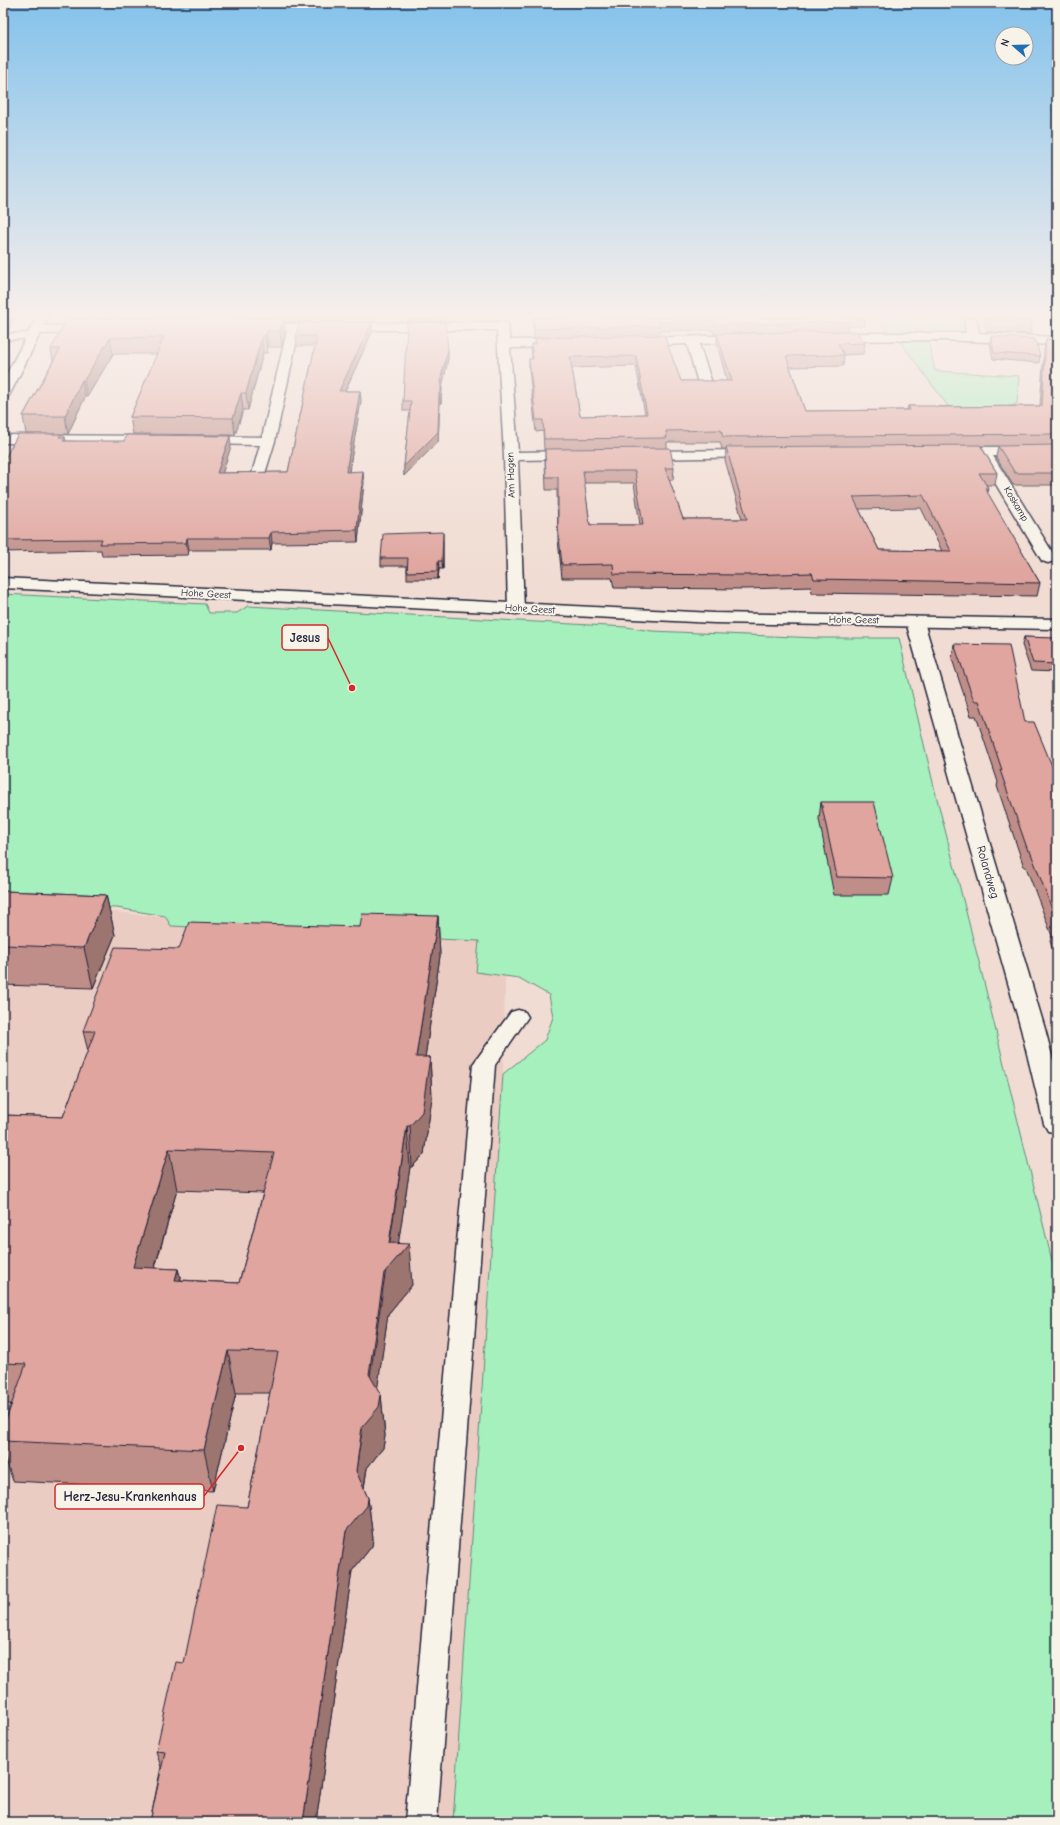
<svg xmlns="http://www.w3.org/2000/svg" width="1060" height="1825" viewBox="0 0 1060 1825" font-family="'Comic Neue',sans-serif">
  <style>
    .built { fill: #ebccc2 }
    .green { fill: #a6f0be; stroke: #64897c }
    .lines { fill: none; stroke-linecap: round; stroke-linejoin: round }
    .service-casing { stroke: #22223b; stroke-width: 3 }
    .minor-casing { stroke: #22223b; stroke-width: 3 }
    .tertiary-casing { stroke: #22223b; stroke-width: 3 }
    .service { fill: #f7f3e8; fill-rule: evenodd }
    .minor { fill: #f7f3e8; fill-rule: evenodd }
    .tertiary { fill: #f7f3e8; fill-rule: evenodd }
    .wall { fill: #c08e88; stroke: #22223b; fill-rule: evenodd }
    .shaded-wall { fill: #9c746f; stroke: #22223b }
    .building { fill: #dfa59e; stroke: #22223b; fill-rule: evenodd }
    .labels { text-anchor: middle; dominant-baseline: central; stroke-width: 4; stroke-linejoin: round; paint-order: stroke }
    .far-street-label { font-size: 10px; fill: #22223b; stroke: #f7f3e8 }
    .street-label { font-size: 12px; fill: #22223b; stroke: #f7f3e8 }
    .leader { fill: none; stroke: #d62828; stroke-width: 1.5 }
    .callout-dot { fill: #d62828; stroke: #f7f3e8; stroke-width: 1.5 }
    .callout { fill: #f7f3e8; stroke: #d62828; stroke-width: 1.5 }
    .callout-label { font-size: 13px; text-anchor: middle; font-weight: bold; fill: #22223b }
  </style>
  <rect width="100%" height="100%" fill="#f0dcd2"/>
  <filter id="ink" filterUnits="userSpaceOnUse"><feTurbulence type="fractalNoise" baseFrequency=".025" numOctaves="2"/><feDisplacementMap in="SourceGraphic" scale="8" xChannelSelector="R" yChannelSelector="G"/><feConvolveMatrix kernelMatrix="1 2 1 2 8 2 1 2 1" color-interpolation-filters="sRGB"/></filter>
  <g filter="url(#ink)">
    <!-- built -->
    <path class="built" d="M 3,910 L 116,912 L 208,922 L 506,938 L 503,1074 L 453,1822 L 3,1822 Z"/>
    <!-- green -->
    <g class="green">
      <path d="M 879,318 L 970,318 L 973,336 L 891,335 Z"/>
      <path d="M 899,340 L 928,340 L 935,371 L 1019,376 L 1017,404 L 1006,408 L 950,409 Z"/>
      <path d="M 3,594 L 205,604 L 209,613 L 237,613 L 248,606 L 626,627 L 652,631 L 818,638 L 899,638 L 934,787 L 980,966 L 1057,1281 L 1057,1822 L 453,1822 L 503,1074 L 545,1040 L 553,1017 L 549,995 L 519,978 L 476,972 L 479,941 L 171,926 L 165,916 L 117,908 L 3,905 Z"/>
    </g>
    <g class="lines">
      <!-- service casing -->
      <g class="service-casing">
        <g id="service">
          <path d="M 34,333 L 39,336 L 38,338 L 3,340 L 3,334 Z"/>
          <path d="M 518,1010 L 525,1012 L 528,1017 L 495,1065 L 437,1822 L 405,1822 L 473,1064 L 511,1012 Z"/>
        </g>
      </g>
      <!-- minor casing -->
      <g class="minor-casing">
        <g id="minor">
          <path d="M 36,318 L 48,318 L 44,326 L 92,325 L 96,326 L 98,329 L 96,332 L 92,333 L 40,334 L 10,394 L 8,397 L 3,398 L 3,381 Z"/>
          <path d="M 964,318 L 976,318 L 979,333 L 1057,337 L 1057,345 L 943,340 L 829,341 L 825,340 L 823,337 L 825,334 L 829,333 L 966,333 Z"/>
          <path d="M 503,322 L 507,323 L 509,326 L 508,328 L 510,340 L 564,339 L 568,340 L 570,343 L 568,346 L 564,347 L 510,348 L 518,452 L 575,451 L 580,452 L 582,455 L 580,458 L 575,459 L 518,460 L 524,609 L 522,613 L 516,614 L 510,613 L 508,609 L 504,456 L 497,330 L 299,330 L 275,441 L 263,480 L 258,481 L 253,480 L 251,477 L 260,445 L 200,444 L 195,443 L 193,440 L 195,437 L 200,436 L 262,437 L 287,331 L 254,331 L 250,330 L 248,327 L 250,324 Z"/>
          <path d="M 746,335 L 750,336 L 752,339 L 750,342 L 699,344 L 712,383 L 710,386 L 700,386 L 698,383 L 687,344 L 637,346 L 633,345 L 631,342 L 633,339 L 637,338 Z"/>
          <path d="M 3,435 L 153,436 L 158,437 L 160,440 L 158,443 L 153,444 L 3,443 Z"/>
          <path d="M 980,447 L 1057,447 L 1057,455 L 993,456 L 1056,558 L 1054,561 L 1048,563 L 1042,561 L 979,456 L 949,455 L 947,452 L 949,449 Z"/>
          <path d="M 755,450 L 760,451 L 762,454 L 760,457 L 642,459 L 637,458 L 635,455 L 637,452 L 642,451 Z"/>
          <path d="M 915,617 L 921,618 L 924,622 L 1045,1029 L 1057,1075 L 1057,1133 L 1048,1131 L 1044,1124 L 1021,1029 L 906,622 L 909,618 Z"/>
        </g>
      </g>
      <!-- tertiary casing -->
      <g class="tertiary-casing">
        <path id="tertiary" d="M 3,578 L 714,613 L 1057,619 L 1057,629 L 714,623 L 3,588 Z"/>
      </g>
      <!-- service -->
      <use href="#service" class="service"/>
      <!-- minor -->
      <use href="#minor" class="minor"/>
      <!-- tertiary -->
      <use href="#tertiary" class="tertiary"/>
    </g>
    <!-- wall -->
    <g class="wall">
      <path d="M 75,318 L 375,318 L 374,322 L 284,322 L 285,334 L 282,347 L 268,347 L 267,353 L 263,353 L 248,410 L 243,410 L 235,435 L 133,434 L 130,417 L 157,354 L 113,354 L 87,397 L 85,397 L 68,434 L 26,434 L 23,416 L 53,361 L 51,349 L 75,319 Z"/>
      <rect x="408" y="318" width="37" height="3"/>
      <path d="M 533,318 L 865,318 L 864,326 L 848,326 L 848,331 L 737,333 L 865,343 L 863,354 L 844,355 L 843,366 L 790,367 L 805,411 L 907,410 L 908,406 L 936,407 L 1040,406 L 1044,350 L 1046,339 L 1057,340 L 1057,485 L 1013,485 L 996,457 L 998,446 L 981,446 L 997,473 L 995,485 L 986,485 L 988,488 L 987,493 L 1040,583 L 1037,596 L 812,593 L 811,587 L 746,589 L 614,588 L 612,578 L 562,578 L 558,540 L 557,490 L 546,490 L 545,461 L 545,450 L 544,450 L 543,431 L 536,432 L 529,370 L 529,359 L 532,359 L 531,344 L 535,344 L 535,338 L 592,337 L 534,338 ZM 713,330 L 714,334 L 717,334 L 717,344 L 727,381 L 681,381 L 659,335 L 659,331 ZM 636,366 L 645,414 L 580,416 L 572,368 ZM 667,442 L 720,442 L 722,449 L 726,449 L 725,460 L 742,519 L 683,519 L 669,480 L 673,480 L 674,468 L 667,448 ZM 584,483 L 634,483 L 640,525 L 590,525 ZM 921,508 L 942,551 L 879,550 L 859,509 Z"/>
      <path d="M 984,318 L 1028,318 L 1028,320 L 1032,322 L 1030,334 L 987,332 Z"/>
      <path d="M 372,332 L 345,391 L 360,391 L 361,401 L 349,471 L 364,482 L 358,542 L 272,543 L 271,550 L 189,550 L 188,555 L 102,556 L 101,550 L 3,552 L 3,462 L 61,437 L 65,437 L 66,441 L 231,446 L 222,473 L 288,472 L 315,346 L 297,346 L 296,336 Z"/>
      <path d="M 991,336 L 1040,356 L 1039,363 L 993,359 L 990,343 Z"/>
      <path d="M 448,349 L 448,359 L 442,388 L 441,403 L 440,403 L 438,442 L 404,476 L 404,466 L 410,411 L 403,411 L 403,401 Z"/>
      <path d="M 443,540 L 443,569 L 439,569 L 438,579 L 407,579 L 407,566 L 381,566 L 381,558 Z"/>
      <path d="M 1024,637 L 1057,639 L 1057,672 L 1031,671 L 1022,645 Z"/>
      <path d="M 954,644 L 1025,722 L 1057,778 L 1057,964 L 1050,941 L 1052,936 L 1026,867 L 1024,867 L 997,786 L 998,782 L 976,716 L 971,716 L 952,659 Z"/>
      <path d="M 821,802 L 893,878 L 889,895 L 834,895 L 819,819 Z"/>
      <path d="M 3,891 L 106,895 L 115,935 L 93,988 L 3,985 Z"/>
      <path d="M 438,916 L 440,956 L 425,1057 L 430,1057 L 432,1098 L 424,1154 L 412,1167 L 410,1167 L 398,1243 L 412,1285 L 388,1314 L 377,1389 L 381,1395 L 385,1436 L 383,1448 L 367,1468 L 364,1489 L 368,1498 L 373,1539 L 372,1546 L 352,1571 L 316,1822 L 150,1822 L 161,1767 L 156,1751 L 184,1663 L 247,1507 L 270,1393 L 236,1393 L 213,1491 L 13,1481 L 3,1452 L 3,1428 L 11,1404 L 3,1404 L 3,1115 L 63,1117 L 88,1051 L 83,1031 L 179,949 L 360,927 ZM 177,1190 L 263,1193 L 239,1283 L 181,1280 L 178,1269 L 155,1268 Z"/>
    </g>
    <!-- shaded-wall -->
    <g class="shaded-wall">
      <path d="M 7,318 L 15,318 L 7,332 L 3,333 L 3,321 Z"/>
      <path d="M 284,318 L 285,334 L 282,347 L 280,331 Z"/>
      <path d="M 372,322 L 372,332 L 340,402 L 339,391 Z"/>
      <path d="M 267,331 L 268,347 L 267,353 L 265,336 Z"/>
      <path d="M 262,336 L 263,353 L 248,410 L 246,393 Z"/>
      <path d="M 110,338 L 113,354 L 87,397 L 84,380 Z"/>
      <path d="M 448,349 L 448,359 L 442,388 L 441,403 L 441,378 Z"/>
      <path d="M 82,380 L 85,397 L 68,434 L 65,416 Z"/>
      <path d="M 360,391 L 361,401 L 347,483 L 346,472 Z"/>
      <path d="M 241,393 L 243,410 L 235,435 L 233,418 Z"/>
      <path d="M 439,393 L 440,403 L 438,442 L 404,476 L 404,466 Z"/>
      <path d="M 230,436 L 231,446 L 219,484 L 217,473 Z"/>
      <path d="M 363,471 L 364,482 L 358,542 L 357,530 Z"/>
      <path d="M 271,532 L 272,543 L 271,550 L 269,538 Z"/>
      <path d="M 443,532 L 443,569 L 442,561 Z"/>
      <path d="M 187,538 L 189,550 L 188,555 L 186,543 Z"/>
      <path d="M 438,561 L 439,569 L 438,579 Z"/>
      <path d="M 106,895 L 115,935 L 93,988 L 84,948 Z"/>
      <path d="M 438,916 L 440,956 L 419,1098 L 416,1057 Z"/>
      <path d="M 430,1057 L 432,1098 L 424,1154 L 412,1167 L 410,1126 Z"/>
      <path d="M 407,1126 L 410,1167 L 396,1259 L 409,1244 L 412,1285 L 388,1314 L 374,1413 L 381,1395 L 385,1436 L 383,1448 L 367,1468 L 360,1511 L 356,1471 Z"/>
      <path d="M 169,1149 L 177,1190 L 143,1308 L 133,1267 Z"/>
      <path d="M 178,1269 L 187,1310 L 175,1280 Z"/>
      <path d="M 228,1351 L 236,1393 L 213,1491 L 204,1450 Z"/>
      <path d="M 368,1498 L 373,1539 L 372,1546 L 352,1571 L 316,1822 L 303,1822 L 346,1531 Z"/>
    </g>
    <!-- building -->
    <g class="building">
      <path d="M 3,318 L 7,318 L 5,321 L 3,321 Z"/>
      <path d="M 284,318 L 280,331 L 267,331 L 265,336 L 262,336 L 246,393 L 241,393 L 233,418 L 130,417 L 164,337 L 110,338 L 84,380 L 82,380 L 65,416 L 23,416 L 60,349 L 51,349 L 67,319 Z"/>
      <path d="M 533,318 L 846,318 L 849,322 L 714,325 L 713,321 L 658,322 L 660,326 L 534,329 Z"/>
      <path d="M 989,318 L 1028,318 L 1028,320 L 1032,321 L 1032,322 L 989,320 Z"/>
      <path d="M 372,322 L 339,391 L 360,391 L 346,472 L 363,471 L 357,530 L 271,532 L 269,538 L 187,538 L 186,543 L 100,544 L 102,539 L 3,540 L 3,462 L 18,434 L 61,434 L 59,437 L 65,437 L 63,441 L 124,441 L 127,435 L 230,436 L 217,473 L 288,472 L 316,342 L 316,336 L 296,336 L 299,323 Z"/>
      <path d="M 445,322 L 448,349 L 441,378 L 441,393 L 439,393 L 438,432 L 404,466 L 411,401 L 403,401 L 407,323 Z"/>
      <path d="M 856,331 L 865,343 L 838,344 L 844,355 L 786,356 L 805,411 L 910,410 L 908,406 L 935,406 L 936,407 L 1042,406 L 1046,339 L 1057,340 L 1057,434 L 723,437 L 721,430 L 666,431 L 667,438 L 544,439 L 543,420 L 536,420 L 529,359 L 533,359 L 531,344 L 536,344 L 535,338 L 664,335 L 681,381 L 732,381 L 717,334 ZM 636,356 L 647,414 L 580,416 L 570,357 Z"/>
      <path d="M 991,336 L 1035,339 L 1040,356 L 994,353 Z"/>
      <path d="M 980,445 L 997,473 L 979,473 L 988,488 L 985,488 L 1040,583 L 814,579 L 812,573 L 748,575 L 614,574 L 613,564 L 562,565 L 558,527 L 558,477 L 546,477 L 545,449 L 670,448 L 674,468 L 665,468 L 683,519 L 747,519 L 726,447 ZM 583,471 L 635,471 L 643,525 L 590,525 ZM 923,495 L 951,551 L 879,550 L 853,497 Z"/>
      <path d="M 1057,445 L 1057,473 L 1015,473 L 998,446 Z"/>
      <path d="M 443,532 L 442,561 L 438,561 L 438,571 L 407,572 L 408,558 L 381,558 L 383,534 Z"/>
      <path d="M 1024,637 L 1057,638 L 1057,664 L 1033,663 Z"/>
      <path d="M 954,644 L 1009,645 L 1025,722 L 1034,722 L 1057,778 L 1057,922 L 1030,851 L 1028,851 L 1000,770 L 1002,770 L 979,701 L 974,701 Z"/>
      <path d="M 821,802 L 874,802 L 893,878 L 837,877 Z"/>
      <path d="M 3,891 L 106,895 L 84,948 L 3,945 Z"/>
      <path d="M 362,914 L 438,916 L 416,1057 L 430,1057 L 422,1112 L 410,1126 L 407,1126 L 389,1243 L 409,1244 L 384,1273 L 369,1374 L 381,1395 L 379,1407 L 362,1427 L 356,1471 L 368,1498 L 367,1506 L 346,1531 L 303,1822 L 150,1822 L 165,1752 L 156,1751 L 176,1662 L 184,1663 L 217,1505 L 247,1507 L 278,1352 L 228,1351 L 204,1450 L 3,1441 L 3,1428 L 26,1364 L 3,1363 L 3,1115 L 63,1117 L 95,1031 L 83,1031 L 115,947 L 179,949 L 189,922 L 360,927 ZM 169,1149 L 274,1153 L 239,1283 L 175,1280 L 178,1269 L 133,1267 Z"/>
      <path d="M 1055,925 L 1057,925 L 1057,933 Z"/>
    </g>
  </g>
  <!-- sky -->
  <linearGradient id="sky" x2="0" y2="1"><stop stop-color="#84c2eb"/><stop offset="0.55" stop-color="#f8efeb"/><stop offset="1" stop-color="#f8efeb" stop-opacity="0"/></linearGradient>
  <rect width="1060" height="573" fill="url(#sky)"/>
  <g class="labels">
    <!-- far-street labels -->
    <g class="far-street-label">
      <text transform="translate(511 475) rotate(-92)">Am Hagen</text>
      <text transform="translate(1016 504) rotate(59)">Koskamp</text>
      <text transform="translate(206 594) rotate(3)">Hohe Geest</text>
      <text transform="translate(530 609) rotate(3)">Hohe Geest</text>
      <text transform="translate(854 620) rotate(1)">Hohe Geest</text>
    </g>
    <!-- street labels -->
    <g class="street-label">
      <text transform="translate(988 872) rotate(74)">Rolandweg</text>
    </g>
  </g>
  <!-- callouts -->
  <path class="leader" d="M352 688L328 638M241 1448L204 1496"/>
  <g class="callout-dot">
    <circle cx="352" cy="688" r="4"/>
    <circle cx="241" cy="1448" r="4"/>
  </g>
  <g class="callout">
    <rect x="282" y="625" width="46" height="25" rx="4"/>
    <rect x="55" y="1484" width="149" height="25" rx="4"/>
  </g>
  <g class="callout-label">
    <text x="305" y="642">Jesus</text>
    <text x="130" y="1501">Herz-Jesu-Krankenhaus</text>
  </g>
  <!-- margin -->
  <rect width="1060" height="1825" fill="none" stroke="#f7f3e8" stroke-width="16"/>
  <rect x="8" y="8" width="1044" height="1809" fill="none" stroke="#22223b" stroke-width="1.5" filter="url(#ink)"/>
  <!-- north arrow -->
  <g transform="translate(1014 46) rotate(290)"><circle r="19" fill="#f7f3e8" stroke="#a29fa3"/>
  <path d="M0-3L7 15L0 10L-7 15Z" fill="#1f6fb2"/>
  <text y="-6" font-size="11" font-weight="bold" text-anchor="middle" fill="#22223b">N</text>
  </g>
</svg>
